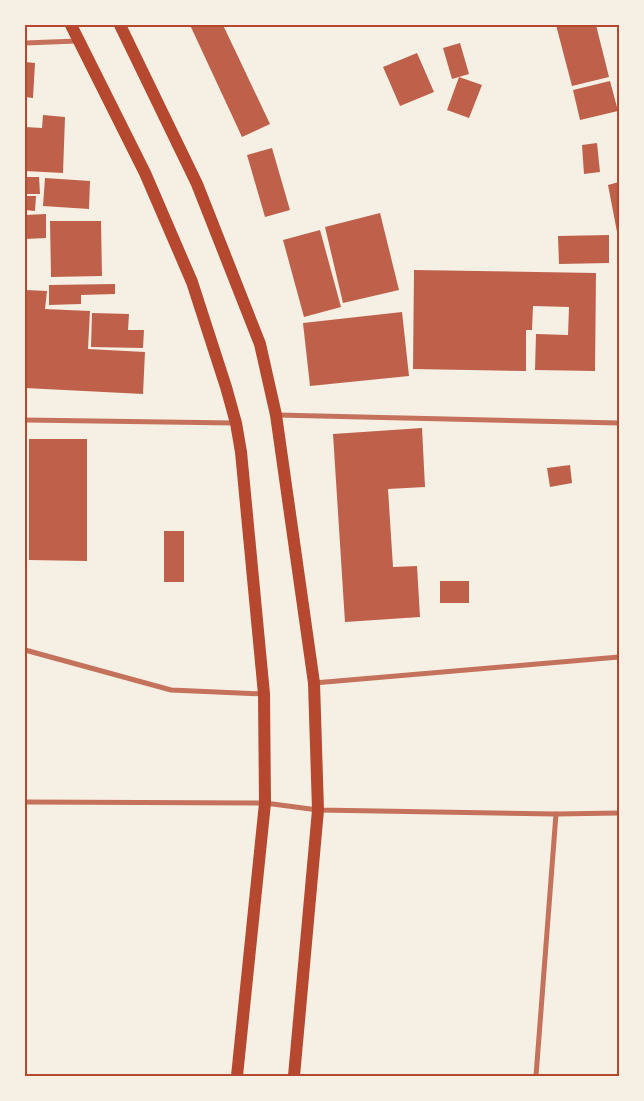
<svg xmlns="http://www.w3.org/2000/svg" width="644" height="1101" viewBox="0 0 644 1101" font-family="'Work Sans',sans-serif">
  <style>
    .building { fill: #bf614a }
    .lines { fill: none; stroke-linecap: round; stroke-linejoin: round }
    .minor { stroke: #c5725c; stroke-width: 5 }
    .primary { stroke: #b5482f; stroke-width: 12 }
    .neatline { fill: none; stroke: #b5482f; stroke-width: 2 }
  </style>
  <rect width="100%" height="100%" fill="#f6efe4"/>
  <!-- building -->
  <g class="building">
    <path d="M 190,25 L 223,25 L 270,124 L 242,137 Z"/>
    <path d="M 556,25 L 596,25 L 609,77 L 572,86 Z"/>
    <path d="M 460,43 L 469,74 L 452,79 L 443,48 Z"/>
    <path d="M 417,53 L 434,92 L 400,106 L 383,67 Z"/>
    <path d="M 25,62 L 35,63 L 33,98 L 25,97 Z"/>
    <path d="M 459,77 L 482,85 L 469,118 L 447,110 Z"/>
    <path d="M 610,81 L 618,111 L 580,120 L 573,90 Z"/>
    <path d="M 43,115 L 65,117 L 63,173 L 25,171 L 25,127 L 42,128 Z"/>
    <path d="M 597,143 L 600,172 L 584,174 L 582,145 Z"/>
    <path d="M 272,148 L 290,210 L 265,217 L 247,155 Z"/>
    <path d="M 25,177 L 39,177 L 40,194 L 25,194 Z"/>
    <path d="M 45,178 L 90,181 L 89,209 L 43,206 Z"/>
    <path d="M 619,182 L 619,237 L 618,237 L 608,185 Z"/>
    <path d="M 25,196 L 36,196 L 35,211 L 25,210 Z"/>
    <path d="M 380,213 L 399,290 L 343,303 L 325,227 Z"/>
    <path d="M 46,214 L 46,238 L 25,239 L 25,215 Z"/>
    <path d="M 50,221 L 101,221 L 102,276 L 51,277 Z"/>
    <path d="M 320,230 L 341,307 L 304,317 L 283,240 Z"/>
    <path d="M 609,235 L 609,263 L 559,264 L 558,236 Z"/>
    <path d="M 414,270 L 596,273 L 595,371 L 535,370 L 536,334 L 568,335 L 569,307 L 533,306 L 532,330 L 526,330 L 526,371 L 413,369 Z"/>
    <path d="M 115,284 L 115,294 L 81,295 L 81,304 L 49,305 L 49,285 Z"/>
    <path d="M 25,290 L 47,291 L 45,309 L 90,311 L 88,349 L 145,352 L 143,394 L 25,388 Z"/>
    <path d="M 402,312 L 409,376 L 310,386 L 303,323 Z"/>
    <path d="M 92,313 L 129,314 L 128,330 L 144,330 L 143,348 L 91,347 Z"/>
    <path d="M 422,428 L 425,487 L 388,489 L 393,567 L 417,566 L 420,617 L 345,622 L 333,434 Z"/>
    <path d="M 29,439 L 87,439 L 87,561 L 29,560 Z"/>
    <path d="M 570,465 L 572,483 L 550,487 L 547,468 Z"/>
    <rect x="164" y="531" width="20" height="51"/>
    <rect x="440" y="581" width="29" height="22"/>
  </g>
  <g class="lines">
    <!-- minor -->
    <g class="minor">
      <path d="M 25,43 L 77,41"/>
      <path d="M 277,415 L 619,423"/>
      <path d="M 25,420 L 234,423"/>
      <path d="M 25,650 L 171,690 L 264,694"/>
      <path d="M 314,683 L 619,657"/>
      <path d="M 25,802 L 265,803 L 318,810 L 556,814 L 619,813"/>
      <path d="M 536,1076 L 556,814"/>
    </g>
    <!-- primary -->
    <g class="primary">
      <path d="M 71,25 L 145,173 L 192,282 L 226,387 L 236,423 L 241,452 L 264,694 L 265,803 L 237,1076"/>
      <path d="M 120,25 L 197,184 L 260,344 L 276,415 L 314,683 L 318,810 L 294,1076"/>
    </g>
  </g>
  <!-- border -->
  <rect width="644" height="1101" fill="none" stroke="#f6efe4" stroke-width="52"/>
  <rect x="26" y="26" width="592" height="1049" class="neatline"/>
</svg>
